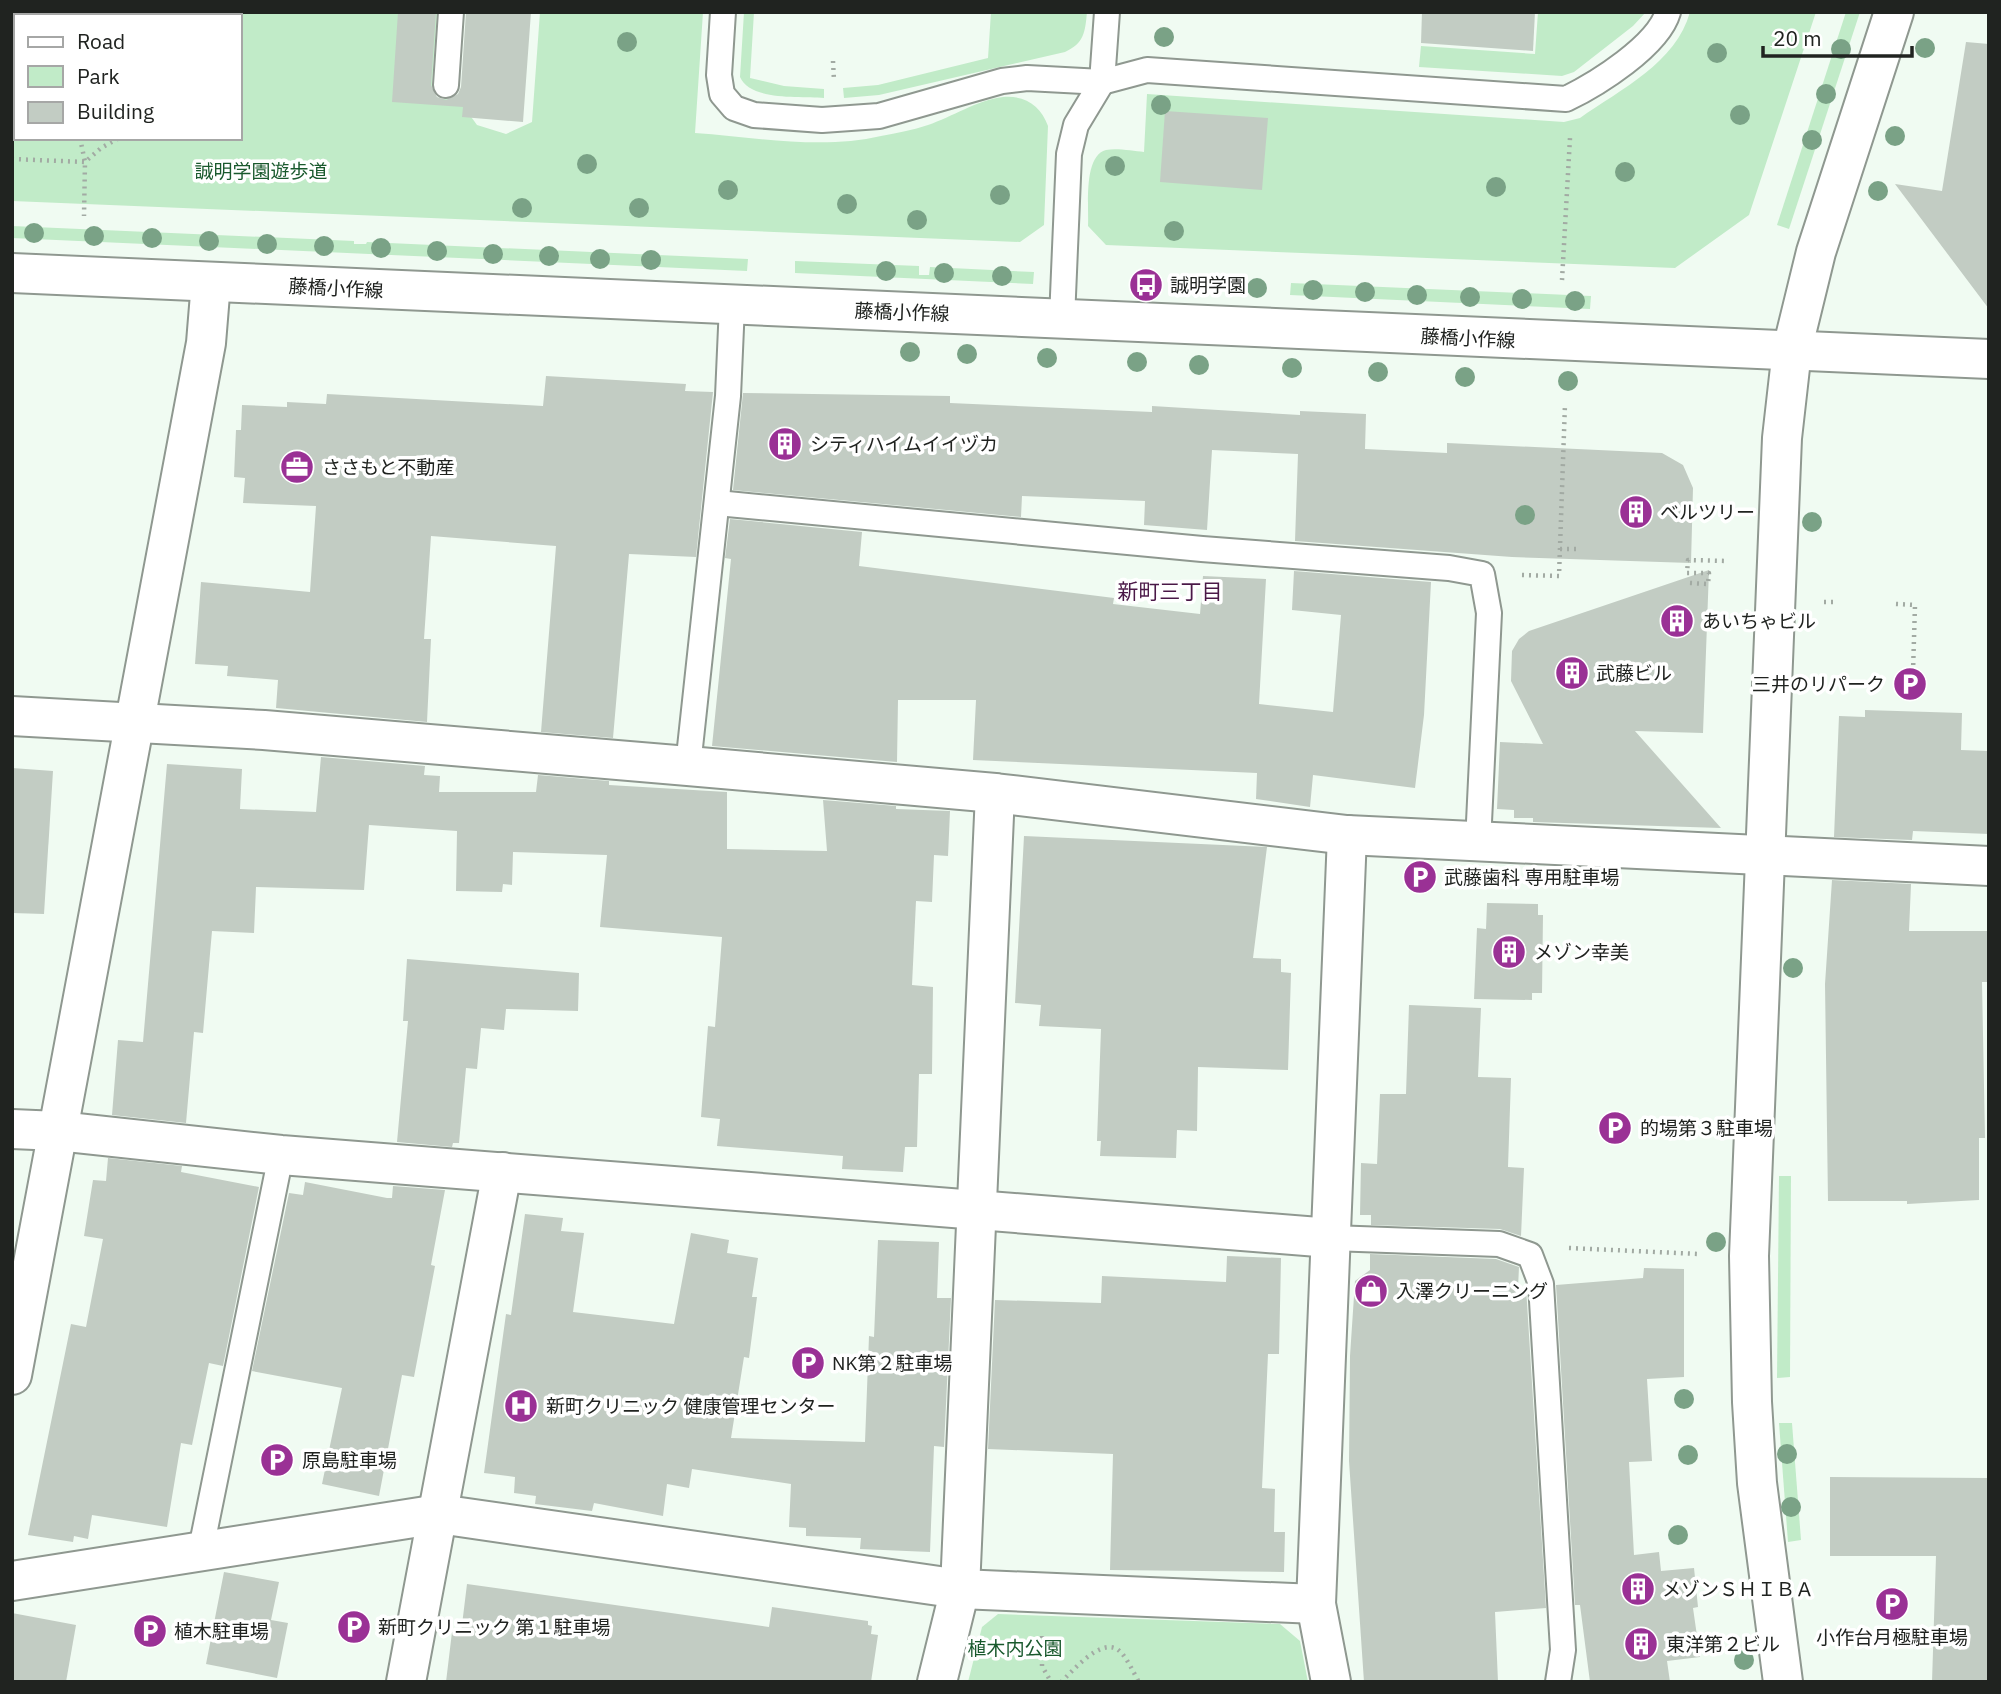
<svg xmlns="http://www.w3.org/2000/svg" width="2001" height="1694" viewBox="0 0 2001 1694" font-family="'IBM Plex Sans','Noto Sans JP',sans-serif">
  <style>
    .green { fill: #c1ebc8; fill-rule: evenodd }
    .building { fill: #c2ccc3 }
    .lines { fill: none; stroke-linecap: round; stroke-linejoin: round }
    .lane-casing { stroke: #8f9890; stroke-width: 28 }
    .street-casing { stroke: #8f9890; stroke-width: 42 }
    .secondary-casing { stroke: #8f9890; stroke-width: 42 }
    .path { stroke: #a2aaa3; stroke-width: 4.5; stroke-dasharray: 2 5; stroke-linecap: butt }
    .lane { stroke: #fff; stroke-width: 24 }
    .street { stroke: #fff; stroke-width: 38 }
    .secondary { stroke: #fff; stroke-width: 38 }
    .tree { fill: #7aa286 }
    .labels { text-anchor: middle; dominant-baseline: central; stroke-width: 7; stroke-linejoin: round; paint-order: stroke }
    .park-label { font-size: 19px; fill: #19592d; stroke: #fff }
    .poi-label { font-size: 19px; fill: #202320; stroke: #fff; text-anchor: start }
    .street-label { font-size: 19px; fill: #202320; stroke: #fff }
    .neighbourhood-label { font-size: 21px; fill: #4a1847; stroke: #fff }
  </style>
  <rect width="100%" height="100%" fill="#f0fbf2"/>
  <!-- green -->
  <g class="green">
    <path d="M 12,12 L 437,12 L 431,98 L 459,100 L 477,125 L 506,134 L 532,122 L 540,12 L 703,12 L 695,133 C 754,137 822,150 881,136 C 897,133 913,130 928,125 C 952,117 977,100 1003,97 C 1025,95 1041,106 1048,126 L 1044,225 L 1020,242 L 12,201 ZM 16,16 L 240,16 L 240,138 L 16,138 Z"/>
    <path d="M 744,12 L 754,12 L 750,78 L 784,86 L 824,89 L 824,98 C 801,96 750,101 740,77 Z"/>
    <path d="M 991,12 L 1087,12 C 1085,33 1084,43 1065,52 L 879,95 L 844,98 L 843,88 L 878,85 L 988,58 Z"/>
    <path d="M 1538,12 L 1646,12 L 1633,26 L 1574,72 L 1562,76 L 1419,67 L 1421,46 L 1535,54 Z"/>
    <path d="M 1690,12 L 1816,12 L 1749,215 L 1675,268 L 1106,245 L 1088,226 C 1089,207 1083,156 1106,150 C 1117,148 1133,151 1144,152 L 1147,94 L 1564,122 L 1580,118 C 1621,89 1676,63 1690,12 Z"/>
    <path d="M 1846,12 L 1860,12 L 1789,229 L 1777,225 Z"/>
    <path d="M 12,226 L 354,241 L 354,244 L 366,244 L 367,242 L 748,259 L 747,271 L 12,238 Z"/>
    <path d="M 795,261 L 919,266 L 919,275 L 929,275 L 930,267 L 1034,272 L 1033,284 L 795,273 Z"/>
    <path d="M 1291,283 L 1591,296 L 1590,309 L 1290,295 Z"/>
    <path d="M 1779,1176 L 1791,1176 L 1790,1377 L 1777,1378 Z"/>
    <path d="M 1779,1423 L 1792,1423 L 1801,1540 L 1788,1542 Z"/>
    <path d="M 998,1614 L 1280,1624 L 1300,1641 L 1308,1682 L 968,1682 L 982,1627 Z"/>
  </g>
  <!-- building -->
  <g class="building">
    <path d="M 398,12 L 436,12 L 431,85 L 437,97 L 446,100 L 458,94 L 461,87 L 466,12 L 531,12 L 523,122 L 462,117 L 463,107 L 392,102 Z"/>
    <path d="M 1422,12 L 1535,12 L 1533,51 L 1421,43 Z"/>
    <path d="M 1966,42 L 1989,44 L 1989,309 L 1895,184 L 1942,191 Z"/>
    <path d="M 1165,111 L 1268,118 L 1262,190 L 1160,182 Z"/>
    <path d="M 546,376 L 686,384 L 685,391 L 713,392 L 696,557 L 629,554 L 613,738 L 541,732 L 556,546 L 431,536 L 424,639 L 431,639 L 427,722 L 276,708 L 278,680 L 227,676 L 228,666 L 195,664 L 201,582 L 310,592 L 316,506 L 243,503 L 245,478 L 234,477 L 236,430 L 241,430 L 242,405 L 287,407 L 287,402 L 326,404 L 327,394 L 543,406 Z"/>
    <path d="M 743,393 L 950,396 L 950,403 L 1152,412 L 1152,406 L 1300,415 L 1300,411 L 1366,414 L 1365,449 L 1447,453 L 1447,443 L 1662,453 L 1683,465 L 1693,488 L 1691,563 L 1512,557 L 1295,541 L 1298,454 L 1212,450 L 1207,530 L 1144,525 L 1145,501 L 1022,496 L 1021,517 L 733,490 Z"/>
    <path d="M 730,519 L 862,532 L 859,566 L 1114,598 L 1113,604 L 1200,614 L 1203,576 L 1266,579 L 1259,704 L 1333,712 L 1341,615 L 1292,610 L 1294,571 L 1431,582 L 1424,715 L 1415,788 L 1313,775 L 1310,807 L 1256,799 L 1257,773 L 973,760 L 976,700 L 898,700 L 897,762 L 712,746 L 731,559 L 725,558 Z"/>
    <path d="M 1709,570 L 1703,733 L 1635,731 L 1721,828 L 1533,822 L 1533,818 L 1514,818 L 1514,810 L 1497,809 L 1500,742 L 1543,744 L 1511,681 L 1512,651 L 1519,639 L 1529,631 Z"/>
    <path d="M 1865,710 L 1962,713 L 1961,750 L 1989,751 L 1989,834 L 1913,831 L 1912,840 L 1834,837 L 1839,716 L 1865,717 Z"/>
    <path d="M 321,757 L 425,766 L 424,775 L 440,776 L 439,792 L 536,792 L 538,775 L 609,781 L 609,785 L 727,792 L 727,849 L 827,851 L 823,800 L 896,806 L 896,809 L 950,811 L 948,856 L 934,855 L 932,902 L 916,901 L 912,985 L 933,987 L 932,1074 L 919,1074 L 917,1147 L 905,1147 L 903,1172 L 842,1169 L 843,1156 L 717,1146 L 720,1119 L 701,1117 L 708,1026 L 715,1027 L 722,937 L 600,927 L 607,855 L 513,852 L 512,885 L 503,884 L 502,892 L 456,891 L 457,831 L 369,825 L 364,890 L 256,887 L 254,933 L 212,931 L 203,1033 L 194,1032 L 186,1123 L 112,1115 L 118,1040 L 143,1042 L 167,764 L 242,769 L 240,809 L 316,812 Z"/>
    <path d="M 12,768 L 53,771 L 44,914 L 12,913 Z"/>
    <path d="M 1024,836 L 1267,847 L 1253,958 L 1281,959 L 1281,972 L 1291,973 L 1288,1070 L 1198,1067 L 1197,1131 L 1177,1130 L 1176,1158 L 1100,1156 L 1101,1141 L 1097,1141 L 1101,1029 L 1039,1026 L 1041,1005 L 1015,1003 Z"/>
    <path d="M 1832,880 L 1911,884 L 1909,931 L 1989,931 L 1989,982 L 1982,982 L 1985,1138 L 1979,1138 L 1979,1200 L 1907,1204 L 1907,1201 L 1828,1201 L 1825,984 Z"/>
    <path d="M 1487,903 L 1538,904 L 1538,915 L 1543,915 L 1542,993 L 1532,993 L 1532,1000 L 1474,999 L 1477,928 L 1486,929 Z"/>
    <path d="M 407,959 L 579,973 L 578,1011 L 506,1009 L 504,1030 L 481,1028 L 477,1069 L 466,1068 L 459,1143 L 453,1143 L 452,1147 L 397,1142 L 408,1021 L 403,1021 Z"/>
    <path d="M 1409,1005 L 1481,1008 L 1478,1077 L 1511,1078 L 1508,1167 L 1524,1168 L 1521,1236 L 1500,1229 L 1371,1225 L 1371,1215 L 1360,1215 L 1361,1163 L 1377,1164 L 1380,1094 L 1406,1094 Z"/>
    <path d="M 108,1158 L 182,1166 L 181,1172 L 259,1187 L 223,1366 L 209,1363 L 192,1445 L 181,1443 L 167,1527 L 92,1515 L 88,1539 L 74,1536 L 73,1542 L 28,1535 L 71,1324 L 86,1327 L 103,1239 L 84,1236 L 93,1180 L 106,1181 Z"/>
    <path d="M 305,1182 L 387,1198 L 392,1198 L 393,1186 L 445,1190 L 431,1265 L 435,1266 L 414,1377 L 402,1375 L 379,1496 L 322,1484 L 342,1388 L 252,1371 L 289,1193 L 303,1195 Z"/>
    <path d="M 525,1214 L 563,1218 L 561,1231 L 584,1233 L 573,1312 L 674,1324 L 691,1233 L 729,1240 L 727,1253 L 758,1258 L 752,1297 L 757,1297 L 749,1358 L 744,1357 L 731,1438 L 865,1442 L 869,1336 L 874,1337 L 878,1240 L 939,1242 L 937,1298 L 951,1298 L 944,1447 L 934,1446 L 930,1552 L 860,1549 L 861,1538 L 806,1536 L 806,1528 L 789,1527 L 791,1484 L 692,1469 L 689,1488 L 667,1484 L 663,1516 L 594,1503 L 592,1511 L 535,1504 L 536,1496 L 514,1493 L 515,1477 L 484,1473 L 506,1314 L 511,1315 Z"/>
    <path d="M 1370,1254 L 1496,1259 L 1519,1267 L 1518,1288 L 1526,1287 L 1546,1608 L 1495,1612 L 1498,1682 L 1364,1682 L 1349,1461 L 1350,1356 L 1355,1281 L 1370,1270 Z"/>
    <path d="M 1227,1256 L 1281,1258 L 1279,1354 L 1268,1354 L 1262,1488 L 1275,1489 L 1274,1532 L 1285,1532 L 1284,1572 L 1110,1570 L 1113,1454 L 988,1449 L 995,1300 L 1101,1303 L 1102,1276 L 1226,1282 Z"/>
    <path d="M 1644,1268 L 1684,1269 L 1684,1377 L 1647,1379 L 1652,1461 L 1629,1462 L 1634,1555 L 1659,1552 L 1661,1571 L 1694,1568 L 1698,1607 L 1693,1608 L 1700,1657 L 1667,1661 L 1670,1682 L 1590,1682 L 1580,1605 L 1575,1605 L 1556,1285 L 1643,1278 Z"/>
    <path d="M 1830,1477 L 1989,1478 L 1989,1682 L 1932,1682 L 1936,1556 L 1830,1556 Z"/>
    <path d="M 224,1572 L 279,1582 L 271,1620 L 288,1623 L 277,1678 L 206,1664 Z"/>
    <path d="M 467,1584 L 769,1627 L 772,1607 L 868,1621 L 868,1625 L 872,1626 L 871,1634 L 878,1635 L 871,1682 L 446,1682 L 452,1632 L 461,1633 Z"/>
    <path d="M 12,1613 L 76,1625 L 66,1682 L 12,1682 Z"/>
  </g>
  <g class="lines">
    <!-- lane casing -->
    <g class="lane-casing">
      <g id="lane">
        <path d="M 723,12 L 719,75 L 722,94 L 734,108 L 754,115 L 822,120 L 879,116 L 1002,81 L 1027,78 L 1102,82 L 1147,70 L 1566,99 C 1597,84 1658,46 1668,12"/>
        <path d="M 446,85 L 451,12"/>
        <path d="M 1062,319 L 1069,154 L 1076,125 L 1102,82 L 1107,12"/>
        <path d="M 717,503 L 1202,549 L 1449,568 L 1482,574 L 1489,613 L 1478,843"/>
        <path d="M 688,766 L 728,396 L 732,305"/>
        <path d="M 1331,1238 L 1499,1244 L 1530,1255 L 1541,1284 L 1563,1650 L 1558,1682"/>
        <path d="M 201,1549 L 281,1155"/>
      </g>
    </g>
    <!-- street casing -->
    <g class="street-casing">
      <g id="street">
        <path d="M 12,716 L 264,730 L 688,766 L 995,793 L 1347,835 L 1989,866"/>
        <path d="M 12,1129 L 58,1131 L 281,1155 L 1331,1238"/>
        <path d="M 12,1581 L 439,1514 L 960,1589 L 1316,1604"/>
        <path d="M 406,1682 L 502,1172"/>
        <path d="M 937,1682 L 960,1589 L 995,793"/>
        <path d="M 1331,1682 L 1316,1604 L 1347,835"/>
      </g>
    </g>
    <!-- secondary casing -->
    <g class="secondary-casing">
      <g id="secondary">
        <path d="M 12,273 L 1989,359"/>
        <path d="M 12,1375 L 206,343 L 211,282"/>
        <path d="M 1783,1682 L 1757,1483 L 1752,1402 L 1749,1256 L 1782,438 L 1792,350 L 1816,252 L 1894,12"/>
      </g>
    </g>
    <!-- path -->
    <g class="path">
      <path d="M 38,12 L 39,16"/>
      <path d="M 174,16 L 174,12"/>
      <path d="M 833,61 L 834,81"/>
      <path d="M 80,138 L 85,162 L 84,216"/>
      <path d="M 12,159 L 85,162 L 101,148 L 119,138"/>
      <path d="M 1562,280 L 1570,138"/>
      <path d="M 1560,549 L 1579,549"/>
      <path d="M 1522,575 L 1559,576 L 1565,404"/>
      <path d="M 1690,583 L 1708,584 L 1709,573 L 1687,573 L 1688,560 L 1728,561"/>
      <path d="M 1824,602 L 1834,602"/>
      <path d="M 1896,604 L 1915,605 L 1913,672"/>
      <path d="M 1569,1248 L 1699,1254"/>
      <path d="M 1042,1636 L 1042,1666 L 1051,1682"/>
      <path d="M 1061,1682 C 1073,1671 1099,1639 1117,1649 C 1126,1655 1133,1672 1139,1682"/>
    </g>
    <!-- lane -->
    <use href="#lane" class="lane"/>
    <!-- street -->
    <use href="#street" class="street"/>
    <!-- secondary -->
    <use href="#secondary" class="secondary"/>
  </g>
  <!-- trees -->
  <g class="tree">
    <circle cx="1164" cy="37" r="10"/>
    <circle cx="627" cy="42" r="10"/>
    <circle cx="1925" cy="48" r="10"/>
    <circle cx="1841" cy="49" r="10"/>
    <circle cx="1717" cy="53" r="10"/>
    <circle cx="1826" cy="94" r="10"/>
    <circle cx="1161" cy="105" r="10"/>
    <circle cx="1740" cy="115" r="10"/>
    <circle cx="1895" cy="136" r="10"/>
    <circle cx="1812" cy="140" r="10"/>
    <circle cx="587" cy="164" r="10"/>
    <circle cx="1115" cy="166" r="10"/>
    <circle cx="1625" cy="172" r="10"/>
    <circle cx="1496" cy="187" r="10"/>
    <circle cx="728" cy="190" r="10"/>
    <circle cx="1878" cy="191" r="10"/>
    <circle cx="1000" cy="195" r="10"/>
    <circle cx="847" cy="204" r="10"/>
    <circle cx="522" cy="208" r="10"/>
    <circle cx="639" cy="208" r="10"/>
    <circle cx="917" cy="220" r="10"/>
    <circle cx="1174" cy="231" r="10"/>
    <circle cx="34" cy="233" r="10"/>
    <circle cx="94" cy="236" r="10"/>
    <circle cx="152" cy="238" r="10"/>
    <circle cx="209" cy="241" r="10"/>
    <circle cx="267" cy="244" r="10"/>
    <circle cx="324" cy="246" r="10"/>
    <circle cx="381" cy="248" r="10"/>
    <circle cx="437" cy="251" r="10"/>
    <circle cx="493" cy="254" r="10"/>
    <circle cx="549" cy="256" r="10"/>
    <circle cx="600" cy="259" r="10"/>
    <circle cx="651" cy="260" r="10"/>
    <circle cx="886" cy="271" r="10"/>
    <circle cx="944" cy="273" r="10"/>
    <circle cx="1002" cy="276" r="10"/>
    <circle cx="1199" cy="285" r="10"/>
    <circle cx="1257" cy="288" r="10"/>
    <circle cx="1313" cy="290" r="10"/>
    <circle cx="1365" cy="292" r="10"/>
    <circle cx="1417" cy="295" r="10"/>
    <circle cx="1470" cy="297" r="10"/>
    <circle cx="1522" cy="299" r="10"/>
    <circle cx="1575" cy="301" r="10"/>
    <circle cx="910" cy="352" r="10"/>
    <circle cx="967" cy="354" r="10"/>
    <circle cx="1047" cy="358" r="10"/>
    <circle cx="1137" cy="362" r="10"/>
    <circle cx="1199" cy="365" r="10"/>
    <circle cx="1292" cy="368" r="10"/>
    <circle cx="1378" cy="372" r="10"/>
    <circle cx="1465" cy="377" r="10"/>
    <circle cx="1568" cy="381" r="10"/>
    <circle cx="1525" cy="515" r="10"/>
    <circle cx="1812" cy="522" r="10"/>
    <circle cx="1793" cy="968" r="10"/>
    <circle cx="1716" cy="1242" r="10"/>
    <circle cx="1684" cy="1399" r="10"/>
    <circle cx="1787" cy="1454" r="10"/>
    <circle cx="1688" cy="1455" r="10"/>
    <circle cx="1791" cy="1507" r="10"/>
    <circle cx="1678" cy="1535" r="10"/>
    <circle cx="1744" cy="1660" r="10"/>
  </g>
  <!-- icons -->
  <defs>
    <g id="bus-disc" transform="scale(1.75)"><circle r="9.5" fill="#9a3195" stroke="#fff"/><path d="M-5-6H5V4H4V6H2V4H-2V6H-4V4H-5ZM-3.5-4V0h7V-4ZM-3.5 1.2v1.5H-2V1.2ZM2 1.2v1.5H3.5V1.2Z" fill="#fff"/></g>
    <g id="building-disc" transform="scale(1.75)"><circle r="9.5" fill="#9a3195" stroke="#fff"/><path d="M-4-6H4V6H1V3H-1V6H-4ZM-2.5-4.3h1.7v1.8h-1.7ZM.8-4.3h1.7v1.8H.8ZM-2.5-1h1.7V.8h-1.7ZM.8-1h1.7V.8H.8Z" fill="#fff"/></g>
    <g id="office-disc" transform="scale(1.75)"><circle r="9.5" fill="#9a3195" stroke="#fff"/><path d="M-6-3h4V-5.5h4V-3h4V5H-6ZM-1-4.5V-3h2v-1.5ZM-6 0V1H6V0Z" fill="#fff"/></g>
    <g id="parking-disc" transform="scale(1.75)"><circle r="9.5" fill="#9a3195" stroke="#fff"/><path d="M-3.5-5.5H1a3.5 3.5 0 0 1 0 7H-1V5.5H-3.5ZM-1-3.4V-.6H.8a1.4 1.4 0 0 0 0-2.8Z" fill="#fff"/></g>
    <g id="shop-disc" transform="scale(1.75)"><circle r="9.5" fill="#9a3195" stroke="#fff"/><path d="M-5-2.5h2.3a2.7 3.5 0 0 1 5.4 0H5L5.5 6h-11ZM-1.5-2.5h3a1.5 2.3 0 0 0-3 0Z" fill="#fff"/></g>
    <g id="hospital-disc" transform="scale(1.75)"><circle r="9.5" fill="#9a3195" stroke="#fff"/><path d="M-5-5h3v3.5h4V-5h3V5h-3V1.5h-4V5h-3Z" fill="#fff"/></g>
  </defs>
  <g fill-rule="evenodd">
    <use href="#bus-disc" x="1146" y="285"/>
    <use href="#building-disc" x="785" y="444"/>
    <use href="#office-disc" x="297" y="467"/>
    <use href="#building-disc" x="1636" y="512"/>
    <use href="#building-disc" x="1677" y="621"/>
    <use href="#building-disc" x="1572" y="673"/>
    <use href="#parking-disc" x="1910" y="684"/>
    <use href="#parking-disc" x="1420" y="877"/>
    <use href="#building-disc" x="1509" y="952"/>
    <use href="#parking-disc" x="1615" y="1128"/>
    <use href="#shop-disc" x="1371" y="1291"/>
    <use href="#parking-disc" x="808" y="1363"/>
    <use href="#hospital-disc" x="521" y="1406"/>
    <use href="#parking-disc" x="277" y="1460"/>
    <use href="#building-disc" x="1638" y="1589"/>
    <use href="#parking-disc" x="1892" y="1604"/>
    <use href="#parking-disc" x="354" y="1627"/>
    <use href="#parking-disc" x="150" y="1631"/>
    <use href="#building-disc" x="1641" y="1644"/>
  </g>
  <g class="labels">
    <!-- park labels -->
    <g class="park-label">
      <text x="261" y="171">誠明学園遊歩道</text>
      <text x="1015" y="1648">植木内公園</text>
    </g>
    <!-- poi labels -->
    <g class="poi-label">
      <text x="1170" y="285">誠明学園</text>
      <text x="810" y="444">シティハイムイイヅカ</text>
      <text x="322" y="467">ささもと不動産</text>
      <text x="1660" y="512">ベルツリー</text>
      <text x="1702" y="621">あいちゃビル</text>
      <text x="1596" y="673">武藤ビル</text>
      <text x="1885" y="684" text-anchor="end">三井のリパーク</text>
      <text x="1444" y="877">武藤歯科 専用駐車場</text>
      <text x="1534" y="952">メゾン幸美</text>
      <text x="1640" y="1128">的場第３駐車場</text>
      <text x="1396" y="1291">入澤クリーニング</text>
      <text x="832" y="1363">NK第２駐車場</text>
      <text x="546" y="1406">新町クリニック 健康管理センター</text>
      <text x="302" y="1460">原島駐車場</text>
      <text x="1662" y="1589">メゾンＳＨＩＢＡ</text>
      <text x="378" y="1627">新町クリニック 第１駐車場</text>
      <text x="174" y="1631">植木駐車場</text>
      <text x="1892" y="1637" text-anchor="middle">小作台月極駐車場</text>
      <text x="1666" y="1644">東洋第２ビル</text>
    </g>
    <!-- street labels -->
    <g class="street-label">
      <text transform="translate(336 288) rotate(3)">藤橋小作線</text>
      <text transform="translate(902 312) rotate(2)">藤橋小作線</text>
      <text transform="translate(1468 338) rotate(3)">藤橋小作線</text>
    </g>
    <!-- neighbourhood labels -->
    <g class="neighbourhood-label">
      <text x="1170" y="591">新町三丁目</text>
    </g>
  </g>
  <!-- border -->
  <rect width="2001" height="1694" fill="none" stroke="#202320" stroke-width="28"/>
  <!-- legend -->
  <rect x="14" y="14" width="228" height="126" fill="#ffffff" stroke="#a6a7a6" stroke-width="2"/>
  <rect x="28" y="37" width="35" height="10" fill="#ffffff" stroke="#a6a7a6" stroke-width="2"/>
  <text x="77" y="49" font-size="21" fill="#202320">Road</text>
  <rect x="28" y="66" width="35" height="21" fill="#c1ebc8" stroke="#a6a7a6" stroke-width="2"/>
  <text x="77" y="84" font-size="21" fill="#202320">Park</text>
  <rect x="28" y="102" width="35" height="21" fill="#c2ccc3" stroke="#a6a7a6" stroke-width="2"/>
  <text x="77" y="119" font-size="21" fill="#202320">Building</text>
  <!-- scale -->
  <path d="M1763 46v10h149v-10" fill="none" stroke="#202320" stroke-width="3.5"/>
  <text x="1773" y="46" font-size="21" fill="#202320" stroke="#ffffff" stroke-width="5" paint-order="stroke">20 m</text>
</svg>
